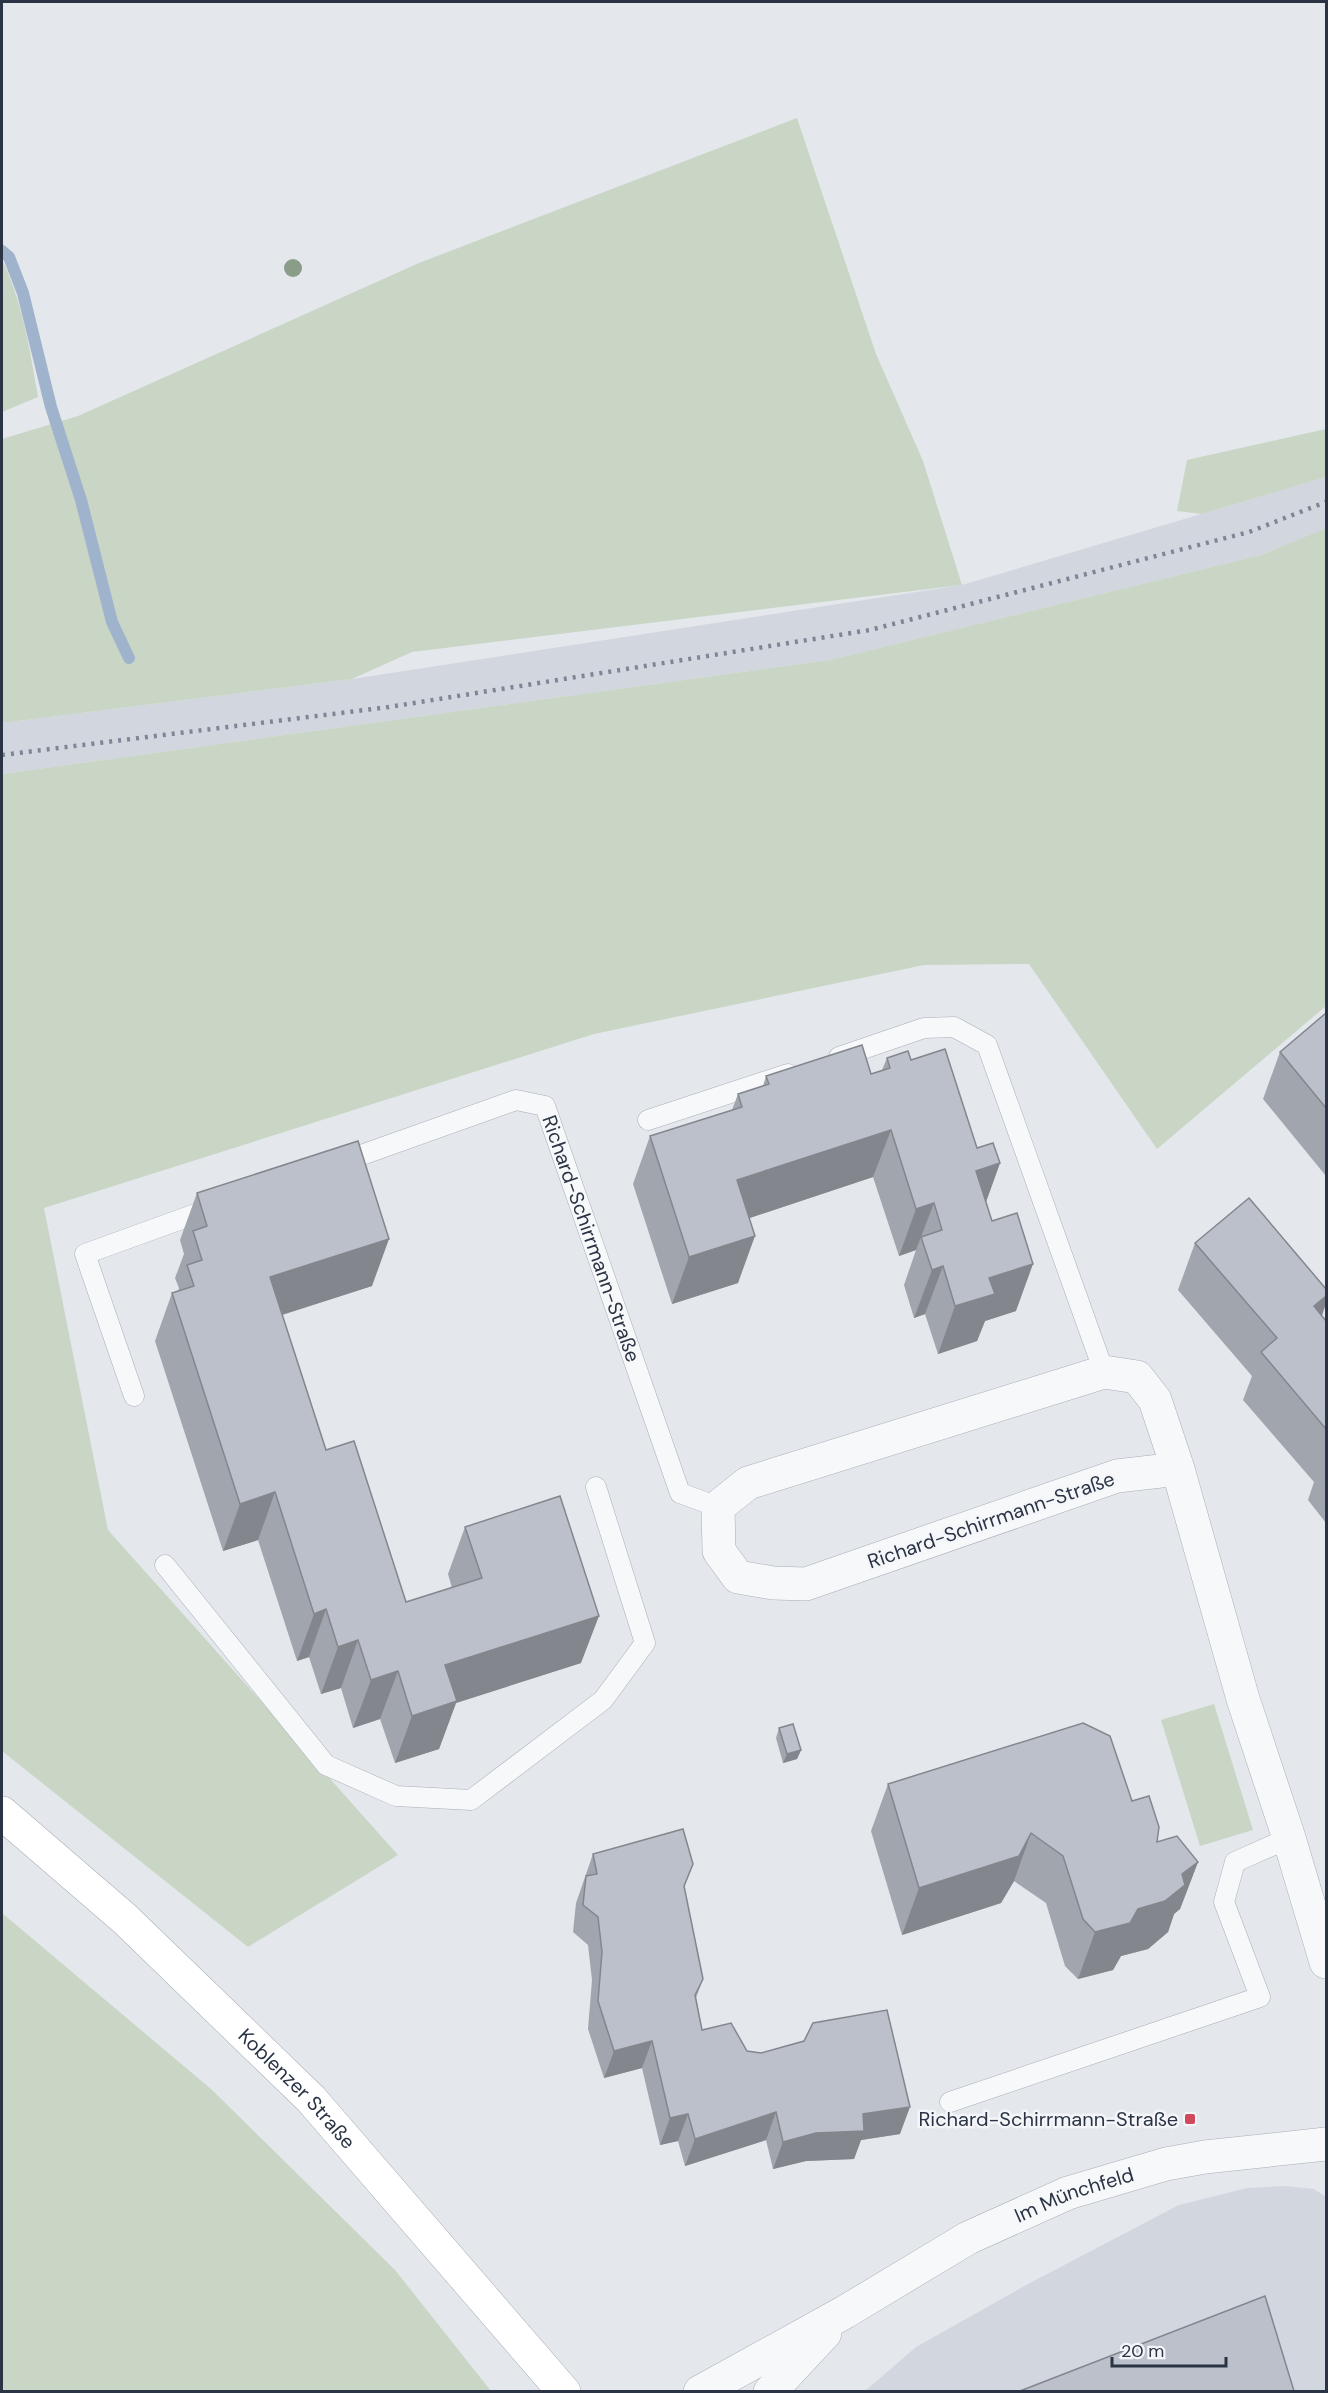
<svg xmlns="http://www.w3.org/2000/svg" width="1328" height="2393" viewBox="0 0 1328 2393" font-family="'DM Sans',sans-serif">
  <style>
    .built { fill: #d2d6de }
    .green { fill: #c9d6c5 }
    .lines { fill: none; stroke-linecap: round; stroke-linejoin: round }
    .stream { stroke: #9fb4cc; stroke-width: 12 }
    .service-casing { stroke: #a9aeb7; stroke-width: 21 }
    .minor-casing { stroke: #a9aeb7; stroke-width: 34 }
    .secondary-casing { stroke: #a9aeb7; stroke-width: 34 }
    .service { stroke: #f7f8fa; stroke-width: 20 }
    .minor { stroke: #f7f8fa; stroke-width: 33 }
    .secondary { stroke: #fff; stroke-width: 33 }
    .rail { stroke: #7d8696; stroke-width: 4.5; stroke-dasharray: 3 6; stroke-linecap: butt }
    .tree { fill: #899d89 }
    .wall { fill: #a1a5ae }
    .shaded-wall { fill: #83868d }
    .building { fill: #bbc0ca; stroke: #83868d; stroke-width: 1.5 }
    .poi-dot { fill: #d1495b; stroke: #f4f6f9; stroke-width: 2 }
    .labels { text-anchor: middle; dominant-baseline: central; stroke-width: 5; stroke-linejoin: round; paint-order: stroke }
    .street-label { font-size: 20px; fill: #2b3445; stroke: #f4f6f9 }
    .poi-label { font-size: 20px; fill: #2b3445; stroke: #f4f6f9; text-anchor: end }
  </style>
  <rect width="100%" height="100%" fill="#e4e7ec"/>
  <!-- built -->
  <g class="built">
    <path d="M 1326,477 L 1326,528 L 1261,555 L 830,660 L 2,774 L 2,723 L 352,679 L 962,585 Z"/>
    <path d="M 1284,2186 L 1314,2189 L 1326,2197 L 1326,2391 L 864,2392 L 916,2347 L 1028,2284 L 1179,2205 L 1247,2188 Z"/>
  </g>
  <!-- green -->
  <g class="green">
    <path d="M 797,118 L 876,354 L 923,461 L 962,585 L 412,652 L 352,679 L 2,723 L 2,439 L 78,416 L 419,263 Z"/>
    <path d="M 2,260 C 23,303 30,351 38,397 L 2,412 Z"/>
    <path d="M 1326,429 L 1326,477 L 1202,514 L 1177,511 L 1187,460 Z"/>
    <path d="M 1326,528 L 1326,1006 L 1157,1149 L 1029,964 L 924,965 L 594,1034 L 44,1208 L 108,1530 L 398,1855 L 248,1947 L 2,1751 L 2,774 L 830,660 L 1261,555 Z"/>
    <path d="M 1214,1704 L 1253,1830 L 1200,1846 L 1161,1720 Z"/>
    <path d="M 2,1913 L 211,2089 L 395,2270 L 491,2391 L 2,2391 Z"/>
  </g>
  <g class="lines">
    <!-- stream -->
    <path class="stream" d="M 2,251 L 9,257 L 23,293 L 51,407 L 81,500 L 112,622 L 129,658"/>
    <!-- service casing -->
    <g class="service-casing">
      <g id="service">
        <path d="M 839,1057 L 924,1028 L 954,1027 L 987,1045 L 1104,1372"/>
        <path d="M 648,1120 L 788,1074"/>
        <path id="s1" d="M 339,1163 L 516,1100 L 545,1106 L 680,1493 L 718,1507"/>
        <path d="M 134,1396 L 85,1254 L 212,1208"/>
        <path d="M 165,1565 L 326,1765 L 396,1796 L 471,1800 L 603,1700 L 645,1643 L 596,1487"/>
        <path d="M 950,2102 L 1260,1997 L 1224,1902 L 1235,1862 L 1289,1838"/>
      </g>
    </g>
    <!-- minor casing -->
    <g class="minor-casing">
      <g id="minor">
        <path d="M 1178,1469 L 1117,1476 L 806,1584 L 773,1583 L 738,1577 L 719,1551 L 718,1507 L 748,1483 L 1104,1372 L 1137,1377 L 1155,1400 L 1178,1469 L 1243,1699 L 1289,1838 L 1326,1962"/>
        <path id="s2" d="M 700,2392 L 845,2312 L 968,2238 L 1068,2193 L 1166,2164 L 1205,2157 L 1326,2144"/>
        <path d="M 770,2392 L 825,2333"/>
      </g>
    </g>
    <!-- secondary casing -->
    <g class="secondary-casing">
      <g id="secondary">
        <path id="s3" d="M 2,1813 L 125,1919 L 311,2099 L 564,2392"/>
      </g>
    </g>
    <!-- service -->
    <use href="#service" class="service"/>
    <!-- minor -->
    <use href="#minor" class="minor"/>
    <!-- secondary -->
    <use href="#secondary" class="secondary"/>
    <!-- rail -->
    <path class="rail" d="M 2,755 L 389,707 L 870,630 L 1249,532 L 1326,502"/>
  </g>
  <!-- trees -->
  <circle class="tree" cx="293" cy="268" r="9"/>
  <!-- wall -->
  <g class="wall">
    <path d="M 1326,1013 L 1326,1176 L 1263,1099 L 1280,1052 Z"/>
    <path d="M 887,1058 L 911,1060 L 977,1148 L 1000,1163 L 986,1202 L 1016,1311 L 985,1321 L 977,1341 L 938,1354 L 925,1314 L 914,1318 L 904,1285 L 916,1250 L 899,1256 L 873,1177 L 749,1218 L 738,1283 L 672,1304 L 633,1184 L 650,1136 L 732,1110 L 738,1094 L 763,1086 L 766,1076 L 871,1074 L 882,1070 Z"/>
    <path d="M 197,1193 L 372,1286 L 282,1315 L 326,1450 L 406,1602 L 452,1588 L 448,1574 L 465,1527 L 581,1663 L 456,1703 L 439,1749 L 395,1763 L 380,1719 L 353,1728 L 341,1688 L 321,1694 L 309,1657 L 297,1661 L 258,1540 L 223,1551 L 155,1341 L 172,1293 L 178,1291 L 179,1288 L 175,1278 L 184,1254 L 180,1240 Z"/>
    <path d="M 1195,1243 L 1326,1303 L 1322,1316 L 1326,1321 L 1326,1523 L 1308,1500 L 1314,1482 L 1243,1400 L 1252,1376 L 1178,1290 Z"/>
    <path d="M 779,1728 L 801,1750 L 797,1759 L 783,1763 L 776,1738 Z"/>
    <path d="M 888,1784 L 1132,1801 L 1157,1842 L 1198,1862 L 1180,1909 L 1174,1914 L 1168,1932 L 1148,1949 L 1121,1956 L 1113,1970 L 1078,1979 L 1065,1966 L 1046,1903 L 1014,1881 L 1001,1903 L 902,1935 L 871,1831 Z"/>
    <path d="M 593,1854 L 693,1864 L 684,1888 L 703,1979 L 696,1998 L 702,2030 L 747,2051 L 900,2134 L 861,2140 L 854,2159 L 806,2161 L 773,2169 L 766,2140 L 685,2166 L 678,2141 L 660,2145 L 642,2068 L 604,2078 L 588,2029 L 592,1980 L 588,1945 L 573,1932 L 576,1903 Z"/>
  </g>
  <!-- shaded-wall -->
  <g class="shaded-wall">
    <path d="M 891,1130 L 873,1177 L 720,1228 L 737,1180 Z"/>
    <path d="M 1000,1163 L 983,1210 L 976,1171 Z"/>
    <path d="M 934,1203 L 916,1250 L 899,1256 L 916,1209 Z"/>
    <path d="M 755,1236 L 738,1283 L 672,1304 L 689,1257 Z"/>
    <path d="M 389,1239 L 372,1286 L 253,1324 L 270,1277 Z"/>
    <path d="M 1033,1264 L 1016,1311 L 985,1321 L 977,1341 L 938,1354 L 955,1306 L 989,1278 Z"/>
    <path d="M 943,1266 L 925,1314 L 914,1318 L 932,1270 Z"/>
    <path d="M 1326,1296 L 1326,1303 L 1313,1341 L 1314,1306 Z"/>
    <path d="M 275,1492 L 258,1540 L 223,1551 L 240,1504 Z"/>
    <path d="M 326,1609 L 309,1657 L 297,1661 L 314,1614 Z"/>
    <path d="M 599,1616 L 581,1663 L 456,1703 L 439,1749 L 395,1763 L 412,1716 L 445,1665 Z"/>
    <path d="M 358,1640 L 341,1688 L 321,1694 L 338,1647 Z"/>
    <path d="M 398,1671 L 380,1719 L 353,1728 L 371,1680 Z"/>
    <path d="M 801,1750 L 797,1759 L 783,1763 L 787,1754 Z"/>
    <path d="M 1031,1833 L 1014,1881 L 1001,1903 L 902,1935 L 919,1888 Z"/>
    <path d="M 1198,1862 L 1180,1909 L 1174,1914 L 1168,1932 L 1148,1949 L 1121,1956 L 1113,1970 L 1078,1979 L 1095,1932 L 1138,1909 Z"/>
    <path d="M 652,2041 L 642,2068 L 604,2078 L 614,2051 Z"/>
    <path d="M 910,2107 L 900,2134 L 861,2140 L 854,2159 L 806,2161 L 773,2169 L 783,2142 L 863,2114 Z"/>
    <path d="M 776,2112 L 766,2140 L 685,2166 L 695,2139 Z"/>
    <path d="M 688,2114 L 678,2141 L 660,2145 L 670,2118 Z"/>
  </g>
  <!-- building -->
  <g class="building">
    <path d="M 1326,1013 L 1326,1108 L 1280,1052 Z"/>
    <path d="M 862,1045 L 871,1074 L 890,1068 L 887,1058 L 908,1051 L 911,1060 L 945,1049 L 977,1148 L 993,1143 L 1000,1163 L 976,1171 L 992,1221 L 1017,1213 L 1033,1264 L 989,1278 L 995,1294 L 955,1306 L 943,1266 L 932,1270 L 921,1237 L 942,1230 L 934,1203 L 916,1209 L 891,1130 L 737,1180 L 755,1236 L 689,1257 L 650,1136 L 742,1107 L 738,1094 L 769,1084 L 766,1076 Z"/>
    <path d="M 358,1141 L 389,1239 L 270,1277 L 326,1450 L 354,1441 L 406,1602 L 482,1578 L 465,1527 L 560,1496 L 599,1616 L 445,1665 L 457,1701 L 412,1716 L 398,1671 L 371,1680 L 358,1640 L 338,1647 L 326,1609 L 314,1614 L 275,1492 L 240,1504 L 172,1293 L 194,1286 L 187,1265 L 202,1260 L 193,1231 L 207,1226 L 197,1193 Z"/>
    <path d="M 1249,1198 L 1326,1289 L 1326,1296 L 1314,1306 L 1326,1321 L 1326,1429 L 1261,1352 L 1277,1338 L 1195,1243 Z"/>
    <path d="M 1083,1723 L 1110,1736 L 1132,1801 L 1149,1796 L 1159,1827 L 1157,1842 L 1177,1836 L 1198,1862 L 1182,1874 L 1185,1885 L 1165,1901 L 1138,1909 L 1130,1923 L 1095,1932 L 1083,1919 L 1063,1856 L 1031,1833 L 1019,1856 L 919,1888 L 888,1784 Z"/>
    <path d="M 793,1724 L 801,1750 L 787,1754 L 779,1728 Z"/>
    <path d="M 683,1829 L 693,1864 L 684,1886 L 703,1979 L 695,1995 L 702,2030 L 731,2023 L 747,2051 L 761,2053 L 804,2041 L 813,2023 L 887,2010 L 910,2107 L 863,2114 L 864,2131 L 816,2133 L 783,2142 L 776,2112 L 695,2139 L 688,2114 L 670,2118 L 652,2041 L 614,2051 L 598,2001 L 602,1952 L 598,1917 L 583,1905 L 586,1876 L 597,1874 L 593,1854 Z"/>
    <path d="M 1265,2296 L 1294,2391 L 1020,2391 Z"/>
  </g>
  <!-- markers -->
  <rect class="poi-dot" x="1184" y="2113" width="12" height="12" rx="3"/>
  <g class="labels">
    <!-- street labels -->
    <g class="street-label">
      <text stroke="none"><textPath href="#s1" startOffset="358">Richard-Schirrmann-Straße</textPath></text>
      <text transform="translate(991 1520) rotate(-19)">Richard-Schirrmann-Straße</text>
      <text stroke="none"><textPath href="#s3" startOffset="404">Koblenzer Straße</textPath></text>
      <text stroke="none"><textPath href="#s2" startOffset="424">Im Münchfeld</textPath></text>
    </g>
    <!-- poi labels -->
    <g class="poi-label">
      <text x="1178" y="2119">Richard-Schirrmann-Straße</text>
    </g>
  </g>
  <!-- border -->
  <rect width="1328" height="2393" fill="none" stroke="#2b3445" stroke-width="6"/>
  <!-- scale -->
  <path d="M1112 2357v9h114v-9" fill="none" stroke="#2b3445" stroke-width="3"/>
  <text x="1121" y="2357" font-size="18" fill="#2b3445" stroke="#f4f6f9" stroke-width="4.5" paint-order="stroke">20 m</text>
</svg>
